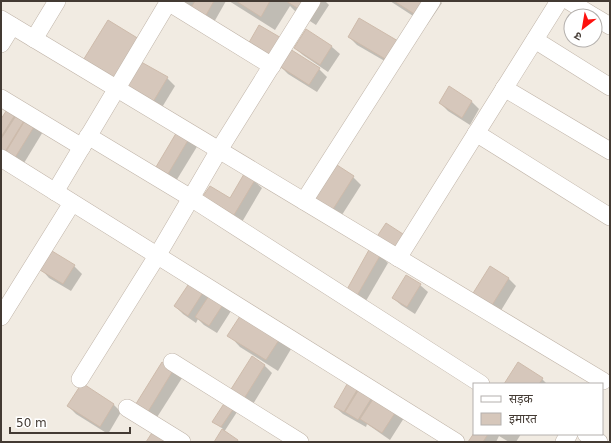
<svg xmlns="http://www.w3.org/2000/svg" width="611" height="443" viewBox="0 0 611 443" font-family="'DejaVu Sans','Noto Sans Devanagari',sans-serif">
  <style>
    .shadow { fill: #0003 }
    .building { fill: #d6c7bb; stroke: #cebbab }
    .lines { fill: none; stroke-linecap: round; stroke-linejoin: round }
    .street-casing { stroke: #c0b4a8; stroke-width: 18 }
    .street { stroke: #fff; stroke-width: 17 }
  </style>
  <rect width="100%" height="100%" fill="#f1ebe2"/>
  <!-- shadow -->
  <g class="shadow">
    <path d="M 178,1 L 226,1 L 213,24 Z"/>
    <path d="M 229,1 L 325,1 L 329,5 L 316,25 L 296,12 L 290,6 L 275,30 Z"/>
    <path d="M 390,1 L 440,1 L 442,3 L 427,25 Z"/>
    <path d="M 359,20 L 395,67 L 357,45 L 349,37 Z"/>
    <path d="M 306,30 L 332,47 L 340,54 L 328,72 L 303,55 L 295,48 Z"/>
    <path d="M 289,50 L 319,69 L 327,77 L 317,92 L 288,74 L 280,66 Z"/>
    <path d="M 142,63 L 167,78 L 175,86 L 161,109 L 95,74 Z"/>
    <path d="M 450,88 L 472,102 L 479,109 L 470,125 L 448,111 L 440,103 Z"/>
    <path d="M 19,112 L 44,130 L 21,168 L 1,155 L 1,121 Z"/>
    <path d="M 178,131 L 198,145 L 176,181 L 165,175 L 157,167 Z"/>
    <path d="M 353,177 L 361,185 L 340,218 L 323,208 Z"/>
    <path d="M 254,181 L 262,188 L 242,222 L 212,204 L 230,199 Z"/>
    <path d="M 380,255 L 388,263 L 363,306 L 354,300 Z"/>
    <path d="M 74,266 L 82,274 L 71,291 L 49,278 L 42,270 Z"/>
    <path d="M 508,278 L 516,286 L 497,317 L 478,306 Z"/>
    <path d="M 190,283 L 231,311 L 217,333 L 204,325 L 198,319 L 196,323 L 183,314 L 175,306 Z"/>
    <path d="M 420,285 L 428,292 L 415,314 L 401,305 L 393,298 Z"/>
    <path d="M 229,335 L 280,338 L 291,349 L 278,371 L 240,347 Z"/>
    <path d="M 162,363 L 182,378 L 154,422 L 142,415 Z"/>
    <path d="M 264,365 L 272,373 L 250,409 L 237,402 Z"/>
    <path d="M 542,379 L 547,384 L 505,384 Z"/>
    <path d="M 351,381 L 404,418 L 390,440 L 367,424 L 366,427 L 343,414 L 335,407 Z"/>
    <path d="M 82,385 L 114,405 L 121,412 L 108,434 L 76,414 L 68,406 Z"/>
    <path d="M 233,409 L 237,412 L 224,432 L 239,442 L 215,442 L 223,429 L 214,422 Z"/>
    <path d="M 474,434 L 521,434 L 516,442 L 509,442 L 499,436 L 496,442 L 469,442 Z"/>
  </g>
  <!-- building -->
  <g class="building">
    <path d="M 195,1 L 214,1 L 205,17 L 190,9 Z"/>
    <path d="M 236,1 L 270,1 L 261,17 Z"/>
    <path d="M 286,1 L 308,1 L 302,11 Z"/>
    <path d="M 394,1 L 425,1 L 416,15 Z"/>
    <path d="M 359,18 L 398,41 L 387,60 L 348,37 Z"/>
    <path d="M 108,20 L 139,39 L 113,81 L 82,62 Z"/>
    <path d="M 259,25 L 283,39 L 271,60 L 247,46 Z"/>
    <path d="M 306,29 L 332,46 L 320,65 L 294,48 Z"/>
    <path d="M 290,49 L 320,68 L 309,85 L 279,66 Z"/>
    <path d="M 134,58 L 168,77 L 153,102 L 120,83 Z"/>
    <path d="M 449,86 L 472,101 L 462,118 L 439,103 Z"/>
    <path d="M 10,105 L 18,110 L 1,137 L 1,119 Z"/>
    <path d="M 19,111 L 27,116 L 3,155 L 1,153 L 1,139 Z"/>
    <path d="M 27,117 L 37,122 L 13,161 L 4,155 Z"/>
    <path d="M 178,130 L 190,137 L 168,174 L 156,167 Z"/>
    <path d="M 337,165 L 354,176 L 332,211 L 314,200 Z"/>
    <path d="M 244,174 L 255,180 L 234,215 L 203,196 L 210,186 L 230,198 Z"/>
    <path d="M 386,223 L 406,236 L 394,254 L 374,241 Z"/>
    <path d="M 370,248 L 381,254 L 355,299 L 345,293 Z"/>
    <path d="M 52,251 L 75,265 L 63,284 L 40,270 Z"/>
    <path d="M 490,266 L 509,278 L 489,310 L 470,298 Z"/>
    <path d="M 406,275 L 421,284 L 407,307 L 392,298 Z"/>
    <path d="M 190,282 L 204,291 L 188,316 L 174,306 Z"/>
    <path d="M 210,294 L 224,303 L 209,326 L 195,317 Z"/>
    <path d="M 242,313 L 281,337 L 266,360 L 227,336 Z"/>
    <path d="M 252,356 L 265,365 L 242,402 L 228,394 Z"/>
    <path d="M 162,362 L 174,369 L 146,415 L 134,407 Z"/>
    <path d="M 518,362 L 543,378 L 539,384 L 504,384 Z"/>
    <path d="M 350,379 L 360,385 L 344,412 L 334,407 Z"/>
    <path d="M 82,383 L 114,404 L 100,427 L 67,406 Z"/>
    <path d="M 361,386 L 374,394 L 358,420 L 345,412 Z"/>
    <path d="M 375,396 L 397,410 L 382,433 L 360,419 Z"/>
    <path d="M 225,402 L 234,408 L 221,427 L 212,422 Z"/>
    <path d="M 155,428 L 169,437 L 165,442 L 146,442 Z"/>
    <path d="M 222,429 L 238,440 L 237,442 L 214,442 Z"/>
    <path d="M 474,433 L 474,434 L 488,434 L 483,442 L 468,442 Z"/>
  </g>
  <g class="lines">
    <!-- street casing -->
    <g class="street-casing">
      <g id="street">
        <path d="M 569,1 L 593,16"/>
        <path d="M 168,2 L 272,66"/>
        <path d="M 595,17 L 610,26"/>
        <path d="M 1,19 L 603,381"/>
        <path d="M 34,39 L 57,1"/>
        <path d="M 535,40 L 610,87"/>
        <path d="M 1,44 L 12,26"/>
        <path d="M 504,88 L 610,151"/>
        <path d="M 1,98 L 82,147"/>
        <path d="M 476,133 L 610,217"/>
        <path d="M 88,136 L 191,198 L 481,384"/>
        <path d="M 1,158 L 456,442"/>
        <path d="M 55,192 L 169,1"/>
        <path d="M 304,201 L 432,1"/>
        <path d="M 398,258 L 559,1"/>
        <path d="M 1,317 L 72,203"/>
        <path d="M 172,362 L 300,442"/>
        <path d="M 80,379 L 157,256 L 219,150 L 312,1"/>
        <path d="M 127,408 L 182,442"/>
        <path d="M 586,434 L 599,442"/>
        <path d="M 564,442 L 569,434"/>
      </g>
    </g>
    <!-- street -->
    <use href="#street" class="street"/>
  </g>
  <!-- border -->
  <rect width="611" height="443" fill="none" stroke="#433a33" stroke-width="4"/>
  <!-- legend -->
  <rect x="473" y="383" width="130" height="52" fill="#ffffff" stroke="#b4b0ad"/>
  <rect x="481" y="396" width="20" height="6" fill="#ffffff" stroke="#b4b0ad"/>
  <text x="509" y="403" font-size="12" fill="#433a33">सड़क</text>
  <rect x="481" y="413" width="20" height="12" fill="#d6c7bb" stroke="#b4b0ad"/>
  <text x="509" y="423" font-size="12" fill="#433a33">इमारत</text>
  <!-- north arrow -->
  <g transform="translate(583 28) rotate(211)"><circle r="19" fill="#ffffff" stroke="#b4b0ad"/>
  <path d="M0-3L7 15L0 10L-7 15Z" fill="#fd110e"/>
  <text y="-6" font-size="11" font-weight="bold" text-anchor="middle" fill="#433a33">उ</text>
  </g>
  <!-- scale -->
  <path d="M10 427v6h120v-6" fill="none" stroke="#433a33" stroke-width="2"/>
  <text x="16" y="427" font-size="12" fill="#433a33" stroke="#ffffff" stroke-width="3" paint-order="stroke">50 m</text>
</svg>
